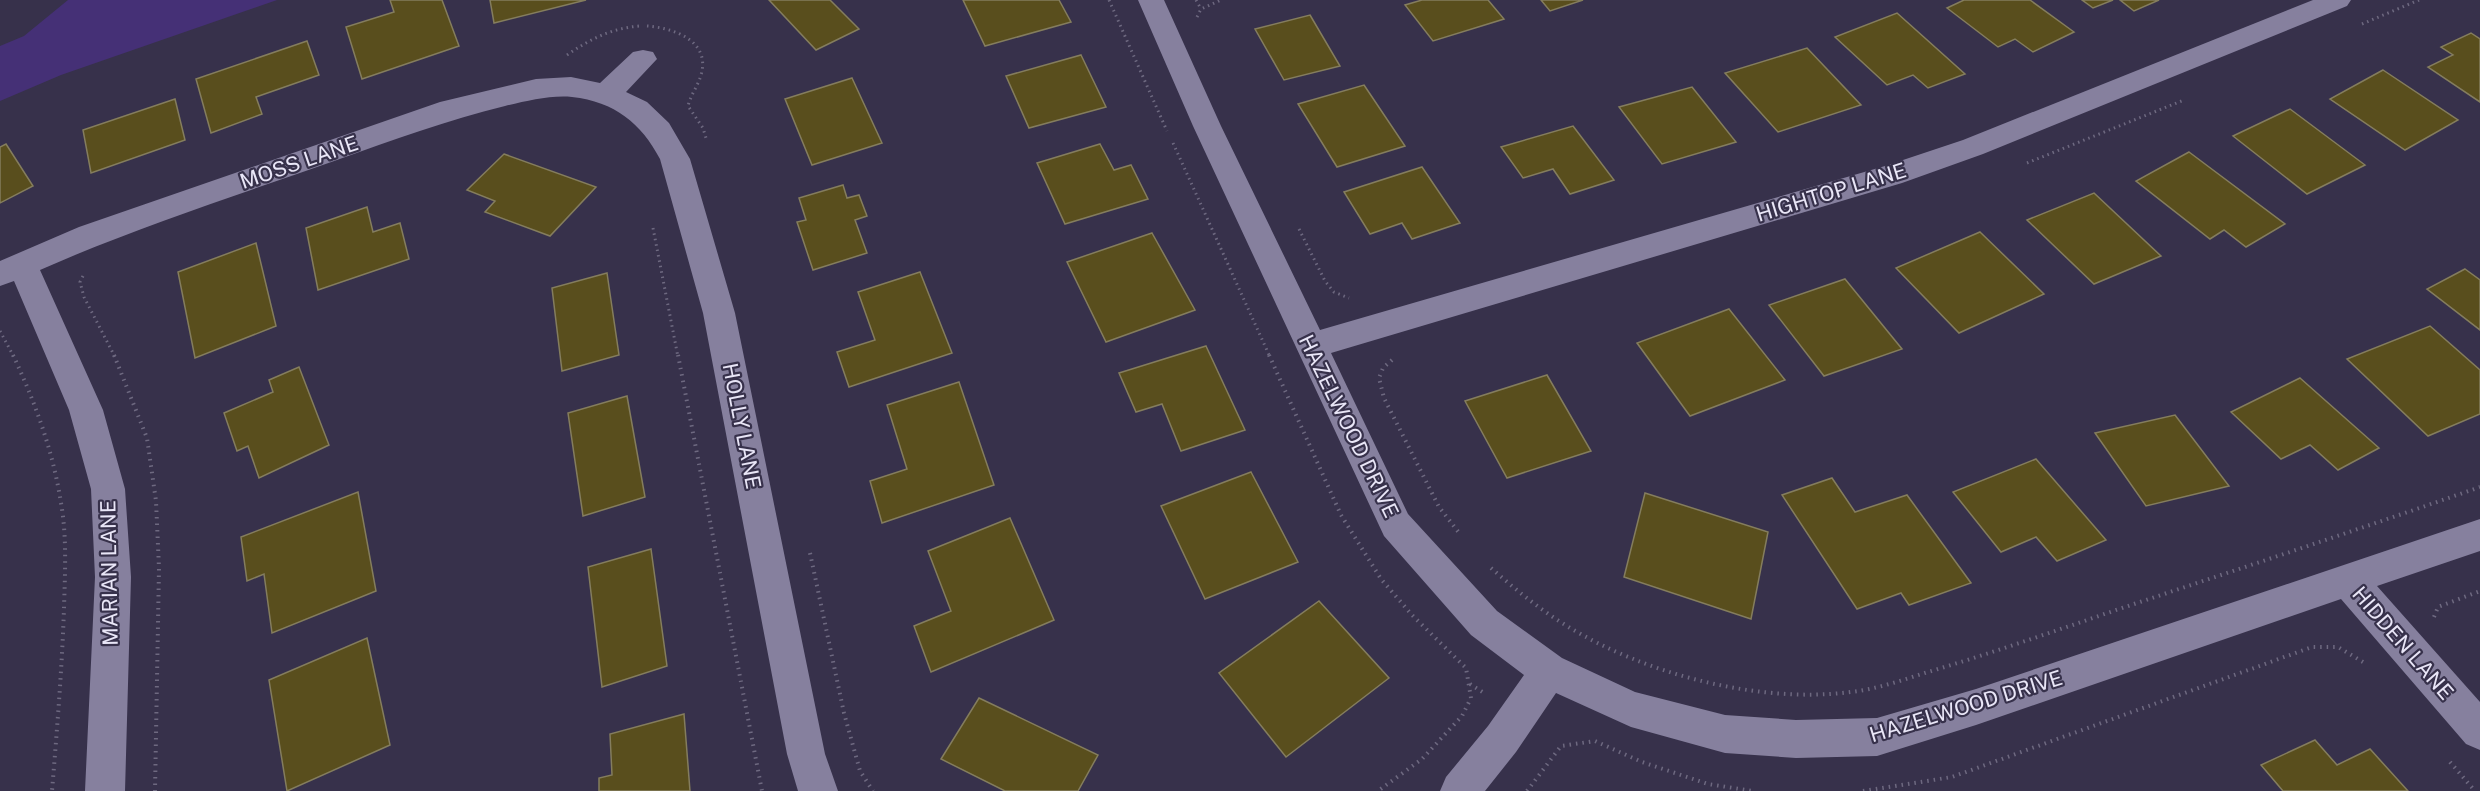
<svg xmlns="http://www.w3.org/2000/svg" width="2480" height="791" viewBox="0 0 2480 791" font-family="'Public Sans',sans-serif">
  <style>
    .green { fill: #453076 }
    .building { fill: #594e1d; stroke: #847d5e; stroke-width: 1.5 }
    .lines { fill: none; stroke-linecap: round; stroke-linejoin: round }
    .path-far1 { stroke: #6e6980; stroke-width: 3; stroke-dasharray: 1.5 4; stroke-linecap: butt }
    .path { stroke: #6e6980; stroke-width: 4; stroke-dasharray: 1.5 5; stroke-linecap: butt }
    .minor { fill: #86809e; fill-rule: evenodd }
    .labels { text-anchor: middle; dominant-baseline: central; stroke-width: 4.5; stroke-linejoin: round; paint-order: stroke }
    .street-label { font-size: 21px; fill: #e9e6f7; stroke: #37314b }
  </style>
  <rect width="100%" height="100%" fill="#37314b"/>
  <!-- green -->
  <path class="green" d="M 68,0 L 277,0 L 61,75 L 0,101 L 0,46 L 24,36 Z"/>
  <!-- building -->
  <g class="building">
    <path d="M 390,0 L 442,0 L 459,46 L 362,79 L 346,27 L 394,12 Z"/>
    <path d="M 490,0 L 586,0 L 494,23 Z"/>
    <path d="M 769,0 L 830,0 L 859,29 L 816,50 Z"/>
    <path d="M 963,0 L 1059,0 L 1071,22 L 985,46 Z"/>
    <path d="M 1422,0 L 1488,0 L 1504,19 L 1433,41 L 1405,5 Z"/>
    <path d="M 1541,0 L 1583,0 L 1550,11 Z"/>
    <path d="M 1964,0 L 2030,0 L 2074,32 L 2033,52 L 2015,39 L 1998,47 L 1947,8 Z"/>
    <path d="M 2082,0 L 2113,0 L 2093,8 Z"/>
    <path d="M 2120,0 L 2159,0 L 2134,11 Z"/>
    <path d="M 1897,13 L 1965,74 L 1928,88 L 1913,75 L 1887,85 L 1835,37 Z"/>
    <path d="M 1310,15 L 1340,66 L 1284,80 L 1255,29 Z"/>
    <path d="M 2471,33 L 2480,39 L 2480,102 L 2428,67 L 2453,55 L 2441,47 Z"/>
    <path d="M 307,41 L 319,75 L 256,97 L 262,114 L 211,133 L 196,79 Z"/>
    <path d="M 1807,48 L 1861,105 L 1778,132 L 1725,73 Z"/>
    <path d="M 1081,55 L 1106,107 L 1029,128 L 1006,76 Z"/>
    <path d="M 2383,70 L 2458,120 L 2405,150 L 2330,99 Z"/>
    <path d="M 852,78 L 882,143 L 812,165 L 785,99 Z"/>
    <path d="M 1364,85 L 1405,146 L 1337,167 L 1298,104 Z"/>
    <path d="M 1692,87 L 1736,142 L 1662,164 L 1619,107 Z"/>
    <path d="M 175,99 L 185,140 L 91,173 L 83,130 Z"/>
    <path d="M 2290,109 L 2365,165 L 2307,194 L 2233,136 Z"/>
    <path d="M 1573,126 L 1614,180 L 1570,194 L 1553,169 L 1523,178 L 1501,147 Z"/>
    <path d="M 6,144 L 33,186 L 0,203 L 0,147 Z"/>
    <path d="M 1100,144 L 1114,170 L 1131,165 L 1148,199 L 1065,224 L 1037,163 Z"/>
    <path d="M 2189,152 L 2285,224 L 2246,247 L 2224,230 L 2210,239 L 2136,181 Z"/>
    <path d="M 504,154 L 596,187 L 550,236 L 485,212 L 495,201 L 467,190 Z"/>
    <path d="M 1422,167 L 1460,223 L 1412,239 L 1402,223 L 1370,234 L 1344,192 Z"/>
    <path d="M 843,185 L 847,198 L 859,195 L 867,216 L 855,220 L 867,253 L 813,270 L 797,222 L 806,220 L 799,198 Z"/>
    <path d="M 2094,193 L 2161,256 L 2094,284 L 2027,220 Z"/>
    <path d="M 367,207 L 373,232 L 400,223 L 409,259 L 318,290 L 306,228 Z"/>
    <path d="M 1980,232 L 2044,294 L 1959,333 L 1896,268 Z"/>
    <path d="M 1152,233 L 1195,310 L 1106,342 L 1067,262 Z"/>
    <path d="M 256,243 L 276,326 L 195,358 L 178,272 Z"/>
    <path d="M 2465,269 L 2480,280 L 2480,330 L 2427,289 Z"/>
    <path d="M 920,272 L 952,353 L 849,387 L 837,352 L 875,340 L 858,292 Z"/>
    <path d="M 607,273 L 619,355 L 562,371 L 552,288 Z"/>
    <path d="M 1845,279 L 1902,349 L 1824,376 L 1769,305 Z"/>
    <path d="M 1729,309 L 1785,380 L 1690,416 L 1637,343 Z"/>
    <path d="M 2430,326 L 2480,370 L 2480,414 L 2428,436 L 2347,359 Z"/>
    <path d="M 1206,346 L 1245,430 L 1181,451 L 1162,404 L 1136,412 L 1119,373 Z"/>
    <path d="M 299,367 L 329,445 L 259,478 L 248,446 L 237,451 L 224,413 L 273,392 L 269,380 Z"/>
    <path d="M 1547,375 L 1591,451 L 1507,478 L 1465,401 Z"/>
    <path d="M 2300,378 L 2379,448 L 2338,470 L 2310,445 L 2281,459 L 2231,412 Z"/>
    <path d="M 959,382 L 994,485 L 882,523 L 870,481 L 907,469 L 887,405 Z"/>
    <path d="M 627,396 L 645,497 L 583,516 L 568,413 Z"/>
    <path d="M 2175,415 L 2229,486 L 2146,506 L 2095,433 Z"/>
    <path d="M 2036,459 L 2106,540 L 2057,561 L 2036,537 L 2001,552 L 1953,492 Z"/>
    <path d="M 1251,472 L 1298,562 L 1205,599 L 1161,506 Z"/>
    <path d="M 1832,478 L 1855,512 L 1907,495 L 1971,583 L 1909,605 L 1901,593 L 1857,609 L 1782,495 Z"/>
    <path d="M 358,492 L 376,591 L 272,633 L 264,574 L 247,581 L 241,537 Z"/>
    <path d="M 1645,493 L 1768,532 L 1751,619 L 1624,577 Z"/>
    <path d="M 1010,518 L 1054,620 L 931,672 L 914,626 L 951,611 L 928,551 Z"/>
    <path d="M 651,549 L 667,666 L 602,687 L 588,567 Z"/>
    <path d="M 1319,601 L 1389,678 L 1286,757 L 1219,673 Z"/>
    <path d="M 367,638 L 390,745 L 287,791 L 269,680 Z"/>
    <path d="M 979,698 L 1098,755 L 1078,791 L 1005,791 L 941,759 Z"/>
    <path d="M 684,714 L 690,791 L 599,791 L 599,778 L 612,775 L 610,734 Z"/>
    <path d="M 2315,740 L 2337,765 L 2370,749 L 2408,791 L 2283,791 L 2261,765 Z"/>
  </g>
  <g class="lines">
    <!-- path-far1 -->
    <g class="path-far1">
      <path d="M 1109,0 L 1167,131"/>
      <path d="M 1196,0 L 1201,9"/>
      <path d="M 1197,17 L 1201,9 L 1221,0"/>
      <path d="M 2362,24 L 2419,0"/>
      <path d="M 647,26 C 674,28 711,41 701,75 C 698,86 691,94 688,106 L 703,128 L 706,138"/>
      <path d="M 567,55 C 590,39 612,28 640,26"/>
      <path d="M 1173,143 L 1270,357"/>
      <path d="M 2027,163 L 2184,100"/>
      <path d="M 653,228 L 678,357"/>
      <path d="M 1299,229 L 1325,281 L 1334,292 L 1349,298"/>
      <path d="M 83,276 L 80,282 L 84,297 L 115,357"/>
      <path d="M 0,331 L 14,357"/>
    </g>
    <!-- path -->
    <g class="path">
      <path d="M 13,355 C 35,402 53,451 61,503 C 67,537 65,573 64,608 C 62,669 57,730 52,791"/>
      <path d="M 114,355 L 147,438 L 156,501 L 159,568 L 155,791"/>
      <path d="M 678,355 L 762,791"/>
      <path d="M 1269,355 L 1341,515 L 1381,579 L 1412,615 L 1466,668 L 1471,698 L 1462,716 L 1422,759 L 1378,791"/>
      <path d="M 1392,360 L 1383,368 L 1379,378 L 1384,398 L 1439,507 L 1460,534"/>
      <path d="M 810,553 L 844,713 L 860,771 L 873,791"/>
      <path d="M 1491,568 C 1515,589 1539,609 1567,626 C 1645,674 1759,704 1851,692 C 1877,689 1903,680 1928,672 C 1992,653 2055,631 2119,609 C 2239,569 2360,529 2480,487"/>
      <path d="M 2434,617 L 2438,607 L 2480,591"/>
      <path d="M 1470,684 L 1484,693"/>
      <path d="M 2450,762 L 2475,791"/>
      <path d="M 1527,791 L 1561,746 L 1595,741 L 1642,762 L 1708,784 L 1753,791"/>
      <path d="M 1863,791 L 1952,777 L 2312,647 L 2338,647 L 2363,662"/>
    </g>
    <!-- minor -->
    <g class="minor">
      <path d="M 1138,0 L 1164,0 L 1221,126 L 1320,330 L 1885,166 L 1963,140 L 2313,0 L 2351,0 L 2347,6 L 1983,154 L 1902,183 L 1331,353 L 1408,514 L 1497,611 L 1562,658 L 1635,692 L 1725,715 L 1796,720 L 1877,718 L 1976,689 L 2480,519 L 2480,551 L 2377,586 L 2480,702 L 2480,750 L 2466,744 L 2341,599 L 1976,725 L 1877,756 L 1796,758 L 1725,753 L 1631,727 L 1556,693 L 1516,752 L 1485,791 L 1440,791 L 1446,777 L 1488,726 L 1524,675 L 1471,635 L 1384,536 L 1193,126 Z"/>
      <path d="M 643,50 L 653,52 L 657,59 L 626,92 L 647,102 L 669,123 L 690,159 L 735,313 L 825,754 L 838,791 L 798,791 L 787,754 L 703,313 L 660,159 C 641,123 615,102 572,97 C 550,95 527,101 505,106 C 448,120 393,140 337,160 C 238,195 137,227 40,270 L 103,410 L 125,489 L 131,577 L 125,791 L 85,791 L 95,577 L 91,489 L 69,410 L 14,281 L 0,286 L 0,261 L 79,227 L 440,102 L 536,79 L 571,77 L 600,83 L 633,52 Z"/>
    </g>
  </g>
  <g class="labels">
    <!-- street labels -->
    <g class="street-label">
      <text transform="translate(299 162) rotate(-19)">MOSS LANE</text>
      <text transform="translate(1831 192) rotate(-17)">HIGHTOP LANE</text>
      <text transform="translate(742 426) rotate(79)">HOLLY LANE</text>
      <text transform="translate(1349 426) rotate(64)">HAZELWOOD DRIVE</text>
      <text transform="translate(109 573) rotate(-91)">MARIAN LANE</text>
      <text transform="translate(2403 643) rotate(49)">HIDDEN LANE</text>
      <text transform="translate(1966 706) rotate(-17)">HAZELWOOD DRIVE</text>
    </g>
  </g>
</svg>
